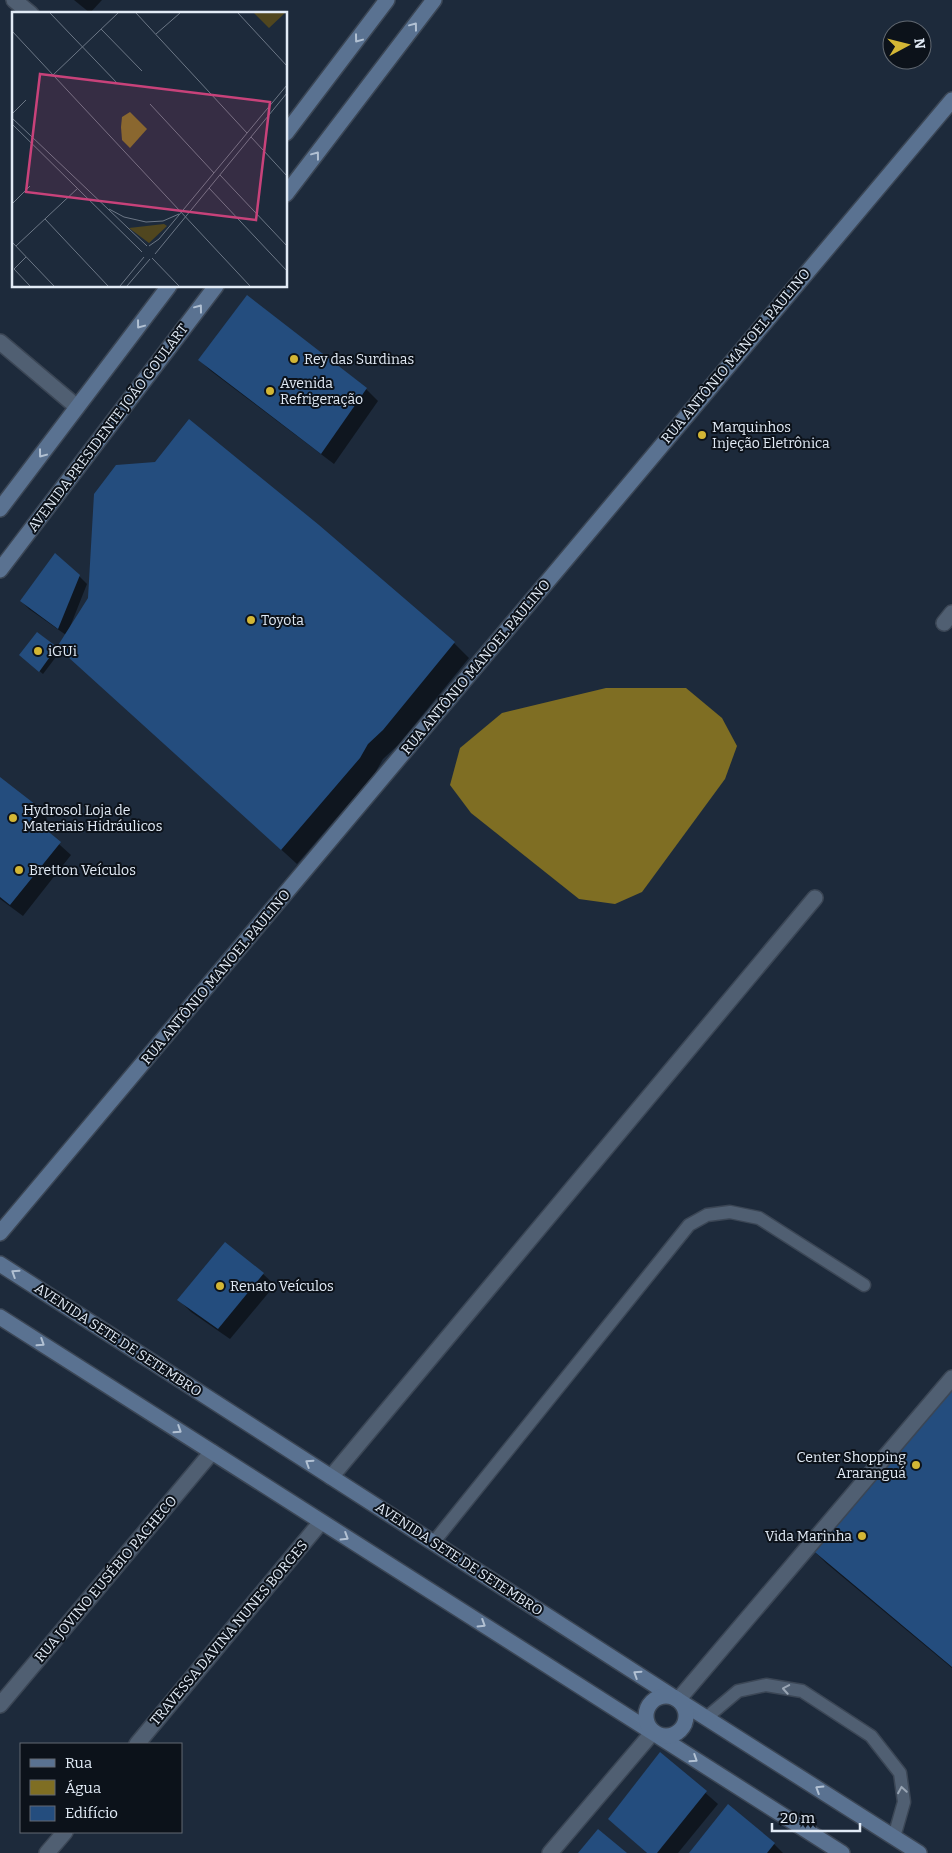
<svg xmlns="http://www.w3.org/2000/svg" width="952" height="1853" viewBox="0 0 952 1853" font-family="Bitter,serif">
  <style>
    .water { fill: #7f6e23 }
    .shadow { fill: #0007 }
    .building { fill: #244d7e }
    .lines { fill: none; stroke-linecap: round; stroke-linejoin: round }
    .lane-casing { stroke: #3b4655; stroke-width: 15 }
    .street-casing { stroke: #3b4655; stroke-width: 18 }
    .secondary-casing { stroke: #3b4655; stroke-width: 18 }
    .lane { stroke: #505f72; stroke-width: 12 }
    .street { stroke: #505f72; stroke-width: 15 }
    .secondary { stroke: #5a7291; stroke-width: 15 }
    .oneway { stroke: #b2c1d3 }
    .oneway2 { stroke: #99a5b4 }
    .poi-dot { fill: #d3b635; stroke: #0c121a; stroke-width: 2 }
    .labels { text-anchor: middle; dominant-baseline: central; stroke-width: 4; stroke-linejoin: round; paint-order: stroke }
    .street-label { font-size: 14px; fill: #e2ebf6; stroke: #0c121a }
    .poi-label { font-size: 14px; fill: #e2ebf6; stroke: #0c121a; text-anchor: start }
    .inset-road { fill: none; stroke: #6c7786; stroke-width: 1 }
    .view { fill: #c8427a; fill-opacity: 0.15; stroke: #c8427a; stroke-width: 2.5 }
    .inset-edge { fill: none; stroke: #e2ebf6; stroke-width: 2.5 }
  </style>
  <rect width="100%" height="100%" fill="#1d2a3b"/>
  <!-- water -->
  <path class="water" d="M 606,688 L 686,688 L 722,718 L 737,746 L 725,779 L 642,892 L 615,904 L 579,899 L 471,813 L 450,785 L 460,748 L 502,713 Z"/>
  <!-- shadow -->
  <g class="shadow">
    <path d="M 74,0 L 102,0 L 90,13 Z"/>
    <path d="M 248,297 L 366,389 L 378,401 L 334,464 L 211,371 L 199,360 Z"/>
    <path d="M 318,526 L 454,643 L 469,658 L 398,745 L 383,759 L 375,773 L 297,864 L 62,649 L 43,674 L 24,658 L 37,633 L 57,649 L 66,635 L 29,609 L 21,601 L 79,576 L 87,584 L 70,627 L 71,627 Z"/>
    <path d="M 0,778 L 35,806 L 47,818 L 40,827 L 71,855 L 23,916 L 0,899 Z"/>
    <path d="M 263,1274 L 275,1285 L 230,1339 L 191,1312 L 179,1300 Z"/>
    <path d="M 952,1383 L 952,1668 L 826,1563 L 811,1548 Z"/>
    <path d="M 661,1754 L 718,1804 L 678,1853 L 647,1853 L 609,1819 Z"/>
    <path d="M 774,1844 L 783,1853 L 691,1853 Z"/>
  </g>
  <!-- building -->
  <g class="building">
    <path d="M 247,295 L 367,388 L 321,454 L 198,360 Z"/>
    <path d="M 189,419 L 319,525 L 455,642 L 383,730 L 368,744 L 360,758 L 281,850 L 57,647 L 88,598 L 94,494 L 116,465 L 155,462 Z"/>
    <path d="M 55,553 L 80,575 L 58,629 L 20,601 Z"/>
    <path d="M 37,632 L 57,647 L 39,672 L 19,655 Z"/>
    <path d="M 0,777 L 36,805 L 28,815 L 61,842 L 10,905 L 0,897 Z"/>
    <path d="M 225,1242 L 264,1273 L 218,1329 L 177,1300 Z"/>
    <path d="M 952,1381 L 952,1667 L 810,1548 Z"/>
    <path d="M 660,1752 L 707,1791 L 657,1853 L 647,1853 L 608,1819 Z"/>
    <path d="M 728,1804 L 775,1843 L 767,1853 L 689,1853 Z"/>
    <path d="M 598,1829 L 627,1853 L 578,1853 Z"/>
  </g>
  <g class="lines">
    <!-- lane casing -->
    <g class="lane-casing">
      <g id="lane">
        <path d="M 433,1543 L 689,1225 L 707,1215 L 730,1212 L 759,1218 L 864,1285"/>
        <path d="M 706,1718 L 738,1691 L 766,1685 L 802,1691 L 871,1736 L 900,1773 L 904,1802 L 894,1837"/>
      </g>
    </g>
    <!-- street casing -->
    <g class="street-casing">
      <g id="street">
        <path d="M 14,0 L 31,14"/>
        <path d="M 0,342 L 77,407"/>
        <path d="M 944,623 L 952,613"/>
        <path d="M 331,1477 L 815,898"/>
        <path d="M 678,1700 L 952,1378"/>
        <path d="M 0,1705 L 212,1452"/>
        <path d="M 137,1744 L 321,1522"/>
        <path d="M 47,1853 L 65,1832"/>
        <path d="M 550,1853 L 653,1732"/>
      </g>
    </g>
    <!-- secondary casing -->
    <g class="secondary-casing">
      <g id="secondary">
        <path d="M 286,133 L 387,0"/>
        <path d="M 286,194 L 434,0"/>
        <path d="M 0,509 L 169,286"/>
        <path d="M 0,570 L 216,286"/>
        <path d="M 0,1233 L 952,100"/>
        <path d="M 0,1264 L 678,1700 L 919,1853"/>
        <path d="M 0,1317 L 842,1853"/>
        <circle cx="666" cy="1716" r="20"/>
      </g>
    </g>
    <!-- lane -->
    <use href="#lane" class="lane"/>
    <!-- street -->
    <use href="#street" class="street"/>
    <!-- secondary -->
    <use href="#secondary" class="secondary"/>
  </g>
  <!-- one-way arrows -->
  <defs><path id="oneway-chevron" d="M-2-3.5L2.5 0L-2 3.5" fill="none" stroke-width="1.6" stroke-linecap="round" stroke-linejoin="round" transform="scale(1.25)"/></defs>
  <g class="oneway">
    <use href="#oneway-chevron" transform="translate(414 26) rotate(-53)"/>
    <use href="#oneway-chevron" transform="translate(358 39) rotate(127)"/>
    <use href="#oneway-chevron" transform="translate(316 155) rotate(-53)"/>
    <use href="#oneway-chevron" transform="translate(199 308) rotate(-53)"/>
    <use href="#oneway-chevron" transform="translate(140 325) rotate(127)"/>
    <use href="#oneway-chevron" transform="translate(42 454) rotate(127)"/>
    <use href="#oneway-chevron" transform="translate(15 1273) rotate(-147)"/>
    <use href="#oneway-chevron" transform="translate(41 1343) rotate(33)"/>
    <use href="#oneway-chevron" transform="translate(178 1430) rotate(33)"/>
    <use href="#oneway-chevron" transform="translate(309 1463) rotate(-147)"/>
    <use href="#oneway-chevron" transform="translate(345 1537) rotate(32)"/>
    <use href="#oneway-chevron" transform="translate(482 1624) rotate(32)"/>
    <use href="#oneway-chevron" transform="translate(637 1674) rotate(-147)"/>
    <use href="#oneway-chevron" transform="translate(694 1759) rotate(33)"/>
    <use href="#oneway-chevron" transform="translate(819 1789) rotate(-148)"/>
  </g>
  <g class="oneway2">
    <use href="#oneway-chevron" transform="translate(786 1689) rotate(-170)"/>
    <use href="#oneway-chevron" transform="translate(902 1790) rotate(-99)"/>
  </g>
  <!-- markers -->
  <g class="poi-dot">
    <circle cx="294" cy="359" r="5"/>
    <circle cx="270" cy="391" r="5"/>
    <circle cx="702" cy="435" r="5"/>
    <circle cx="251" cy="620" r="5"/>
    <circle cx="38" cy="651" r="5"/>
    <circle cx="13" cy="818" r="5"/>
    <circle cx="19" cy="870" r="5"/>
    <circle cx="220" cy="1286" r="5"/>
    <circle cx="916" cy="1465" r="5"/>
    <circle cx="862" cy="1536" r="5"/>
  </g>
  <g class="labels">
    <!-- street labels -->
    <g class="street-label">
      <text transform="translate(736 356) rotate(-50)">RUA ANTÔNIO MANOEL PAULINO</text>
      <text transform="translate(108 428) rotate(-53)">AVENIDA PRESIDENTE JOÃO GOULART</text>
      <text transform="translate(476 667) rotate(-50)">RUA ANTÔNIO MANOEL PAULINO</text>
      <text transform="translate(216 977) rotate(-50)">RUA ANTÔNIO MANOEL PAULINO</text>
      <text transform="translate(118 1340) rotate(33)">AVENIDA SETE DE SETEMBRO</text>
      <text transform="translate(459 1559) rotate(33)">AVENIDA SETE DE SETEMBRO</text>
      <text transform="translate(106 1579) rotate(-50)">RUA JOVINO EUSÉBIO PACHECO</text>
      <text transform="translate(229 1633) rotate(-50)">TRAVESSA DAVINA NUNES BORGES</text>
    </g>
    <!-- poi labels -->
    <g class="poi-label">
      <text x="304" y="359">Rey das Surdinas</text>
      <text x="280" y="383">Avenida<tspan x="280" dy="16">Refrigeração</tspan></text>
      <text x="712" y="427">Marquinhos<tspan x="712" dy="16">Injeção Eletrônica</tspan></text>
      <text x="261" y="620">Toyota</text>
      <text x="48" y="651">iGUi</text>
      <text x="23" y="810">Hydrosol Loja de<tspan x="23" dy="16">Materiais Hidráulicos</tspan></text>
      <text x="29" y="870">Bretton Veículos</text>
      <text x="230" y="1286">Renato Veículos</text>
      <text x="906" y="1457" text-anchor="end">Center Shopping<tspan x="906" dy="16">Araranguá</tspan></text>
      <text x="852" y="1536" text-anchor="end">Vida Marinha</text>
    </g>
  </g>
  <!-- overview -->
  <g transform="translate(12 12)">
    <rect width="275" height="275" fill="#1d2a3b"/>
    <path d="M 242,1 L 273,1 L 257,16 ZM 152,212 L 155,214 L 137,231 L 117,216 Z" fill="#50461f"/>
    <path d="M 118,100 L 135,117 L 118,136 L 110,128 L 109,115 L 110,105 Z" fill="#7f6e23"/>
    <path class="inset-road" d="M 38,1 L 106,72M 124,1 L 235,121M 226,1 L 275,54M 89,17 L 130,59M 0,19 L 238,274M 144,22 L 168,1M 41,63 L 106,1M 138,92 L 202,161M 0,102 L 14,88M 0,106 L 135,234M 0,112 L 130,240M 239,125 L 275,164M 208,163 L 275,234M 197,176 L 275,259M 0,192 L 18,174M 97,197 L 112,205 L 134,210 L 151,209 L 167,202M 33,207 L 96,274M 0,230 L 42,274M 4,234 L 66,176M 137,234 L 147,227 L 275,73M 143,242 L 275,81M 14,245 L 2,257 L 18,274M 140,246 L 167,274M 108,274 L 132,245M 115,274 L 138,247"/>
    <path class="view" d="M 28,62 L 258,90 L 244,208 L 14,180 Z"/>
    <rect width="275" height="275" class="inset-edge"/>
  </g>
  <!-- legend -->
  <rect x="20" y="1743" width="162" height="90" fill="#0c121a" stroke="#626972"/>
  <rect x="30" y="1759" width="25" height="8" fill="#5a7291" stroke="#626972"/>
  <text x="65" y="1768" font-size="15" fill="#e2ebf6">Rua</text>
  <rect x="30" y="1780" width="25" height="15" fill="#7f6e23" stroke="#626972"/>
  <text x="65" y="1793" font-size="15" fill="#e2ebf6">Água</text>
  <rect x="30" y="1806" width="25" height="15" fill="#244d7e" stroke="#626972"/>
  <text x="65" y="1818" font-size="15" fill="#e2ebf6">Edifício</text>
  <!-- north arrow -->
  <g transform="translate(907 45) rotate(83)"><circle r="24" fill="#0c121a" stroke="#626972"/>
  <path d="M0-4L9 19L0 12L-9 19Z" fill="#d3b635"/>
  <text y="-8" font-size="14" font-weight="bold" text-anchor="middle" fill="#e2ebf6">N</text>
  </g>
  <!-- scale -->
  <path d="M772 1823v8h88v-8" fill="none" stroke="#e2ebf6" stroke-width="2.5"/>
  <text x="780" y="1823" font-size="15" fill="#e2ebf6" stroke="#0c121a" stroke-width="4" paint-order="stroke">20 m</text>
</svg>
